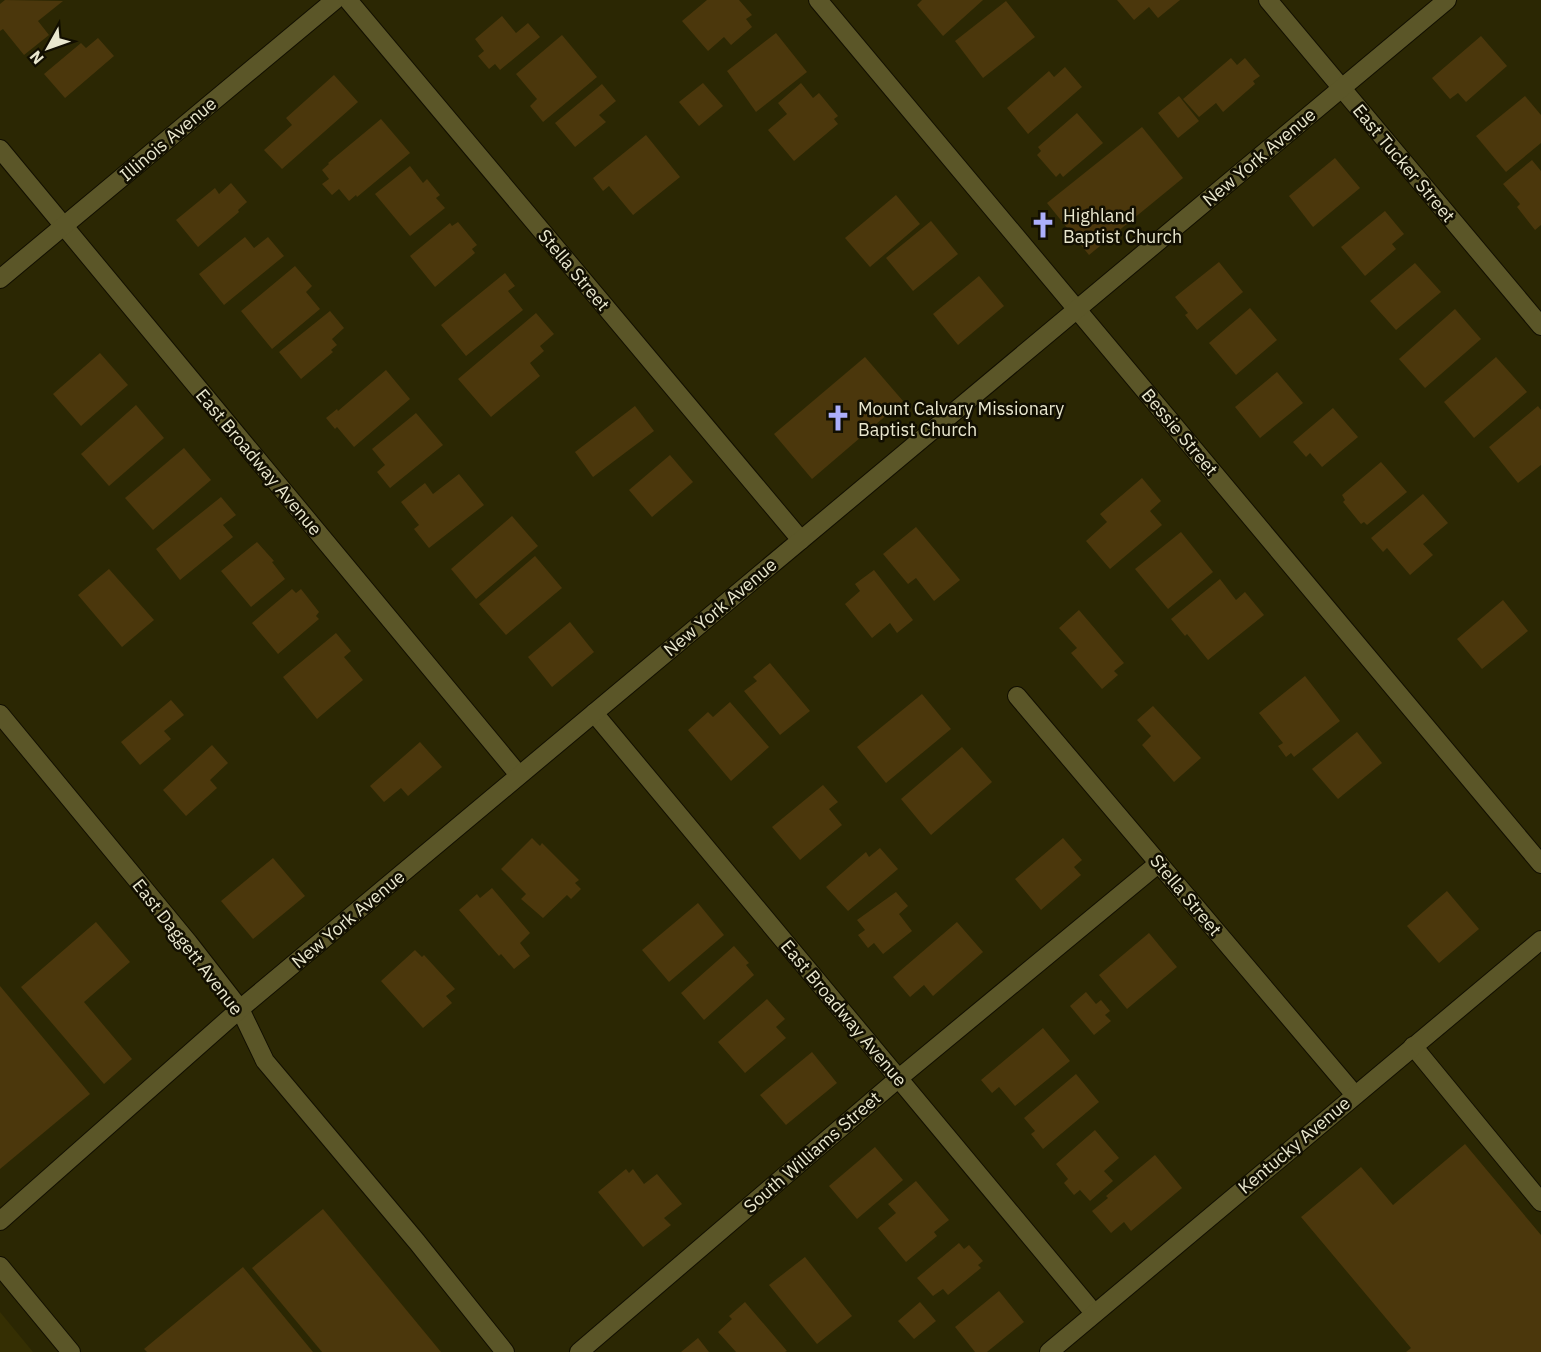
<svg xmlns="http://www.w3.org/2000/svg" width="1541" height="1352" viewBox="0 0 1541 1352" font-family="'IBM Plex Sans',sans-serif">
  <style>
    .built { fill: #352f03 }
    .building { fill: #4b370c }
    .lines { fill: none; stroke-linecap: round; stroke-linejoin: round }
    .minor-casing { stroke: #120f00; stroke-width: 20 }
    .tertiary-casing { stroke: #120f00; stroke-width: 20 }
    .minor { stroke: #5b5628; stroke-width: 18 }
    .tertiary { stroke: #5b5628; stroke-width: 18 }
    .labels { text-anchor: middle; dominant-baseline: central; stroke-width: 5; stroke-linejoin: round; paint-order: stroke }
    .street-label { font-size: 18px; fill: #e9e7ce; stroke: #120f01 }
    .poi-label { font-size: 18px; fill: #e9e7ce; stroke: #120f01; text-anchor: start }
  </style>
  <rect width="100%" height="100%" fill="#2b2703"/>
  <!-- built -->
  <path class="built" d="M 0,1312 L 33,1352 L 0,1352 Z"/>
  <!-- building -->
  <g class="building">
    <path d="M 5,0 L 63,1 L 38,21 L 49,35 L 24,55 L 3,29 L 0,31 L 0,4 Z"/>
    <path d="M 707,0 L 739,0 L 752,15 L 746,19 L 752,27 L 731,45 L 724,37 L 708,51 L 682,21 Z"/>
    <path d="M 922,0 L 983,0 L 943,36 L 917,5 Z"/>
    <path d="M 1117,0 L 1180,0 L 1158,18 L 1149,7 L 1134,20 Z"/>
    <path d="M 1006,1 L 1035,37 L 983,78 L 955,41 Z"/>
    <path d="M 502,16 L 516,33 L 528,23 L 540,37 L 500,70 L 495,64 L 489,69 L 478,56 L 484,51 L 475,39 Z"/>
    <path d="M 776,33 L 807,72 L 756,112 L 727,71 Z"/>
    <path d="M 562,35 L 597,77 L 543,122 L 530,106 L 537,99 L 516,74 Z"/>
    <path d="M 1481,36 L 1507,66 L 1466,102 L 1458,93 L 1450,99 L 1432,78 Z"/>
    <path d="M 98,38 L 114,56 L 65,98 L 44,74 L 81,43 L 86,48 Z"/>
    <path d="M 1231,58 L 1237,65 L 1245,58 L 1260,76 L 1253,81 L 1255,84 L 1223,112 L 1216,103 L 1199,117 L 1183,99 Z"/>
    <path d="M 1065,67 L 1082,87 L 1028,134 L 1007,108 L 1049,71 L 1054,77 Z"/>
    <path d="M 334,75 L 358,102 L 282,169 L 264,150 L 292,125 L 286,118 Z"/>
    <path d="M 703,83 L 723,106 L 699,126 L 679,102 Z"/>
    <path d="M 801,83 L 813,98 L 819,93 L 838,116 L 834,119 L 838,124 L 794,161 L 768,130 L 787,114 L 778,103 Z"/>
    <path d="M 602,84 L 616,101 L 599,115 L 606,122 L 575,147 L 555,123 Z"/>
    <path d="M 1179,96 L 1199,121 L 1178,138 L 1158,113 Z"/>
    <path d="M 1525,96 L 1541,115 L 1541,143 L 1506,172 L 1476,136 Z"/>
    <path d="M 1077,113 L 1103,143 L 1063,177 L 1060,173 L 1056,177 L 1037,155 L 1041,151 L 1038,147 Z"/>
    <path d="M 381,119 L 410,153 L 357,197 L 356,195 L 349,201 L 339,189 L 332,195 L 322,184 L 329,179 L 322,170 L 329,164 L 328,163 Z"/>
    <path d="M 1142,127 L 1183,178 L 1089,255 L 1047,203 Z"/>
    <path d="M 646,135 L 680,177 L 633,215 L 609,186 L 603,191 L 593,178 Z"/>
    <path d="M 1335,158 L 1360,188 L 1313,227 L 1289,196 Z"/>
    <path d="M 1532,160 L 1541,171 L 1541,225 L 1535,230 L 1517,207 L 1520,204 L 1503,184 Z"/>
    <path d="M 410,166 L 423,183 L 427,179 L 440,195 L 436,198 L 445,208 L 410,236 L 375,194 Z"/>
    <path d="M 231,183 L 247,202 L 238,210 L 239,212 L 198,247 L 176,220 L 215,188 L 219,194 Z"/>
    <path d="M 896,195 L 920,224 L 870,267 L 845,238 Z"/>
    <path d="M 1385,211 L 1404,234 L 1392,244 L 1396,249 L 1365,276 L 1341,247 Z"/>
    <path d="M 931,221 L 958,254 L 913,291 L 886,258 Z"/>
    <path d="M 458,222 L 477,245 L 472,249 L 475,253 L 435,287 L 410,256 L 450,223 L 452,226 Z"/>
    <path d="M 245,237 L 254,248 L 268,237 L 284,256 L 224,305 L 199,274 Z"/>
    <path d="M 1219,262 L 1243,292 L 1197,330 L 1185,315 L 1188,313 L 1175,297 Z"/>
    <path d="M 1415,263 L 1441,292 L 1396,330 L 1370,301 Z"/>
    <path d="M 295,266 L 312,286 L 306,292 L 320,309 L 272,349 L 241,311 Z"/>
    <path d="M 505,273 L 515,286 L 508,291 L 523,310 L 466,356 L 441,325 Z"/>
    <path d="M 979,276 L 1004,306 L 958,345 L 933,314 Z"/>
    <path d="M 1250,308 L 1277,340 L 1236,375 L 1209,343 Z"/>
    <path d="M 1455,309 L 1481,339 L 1425,388 L 1399,359 Z"/>
    <path d="M 330,311 L 344,328 L 332,339 L 337,345 L 331,350 L 333,352 L 301,379 L 279,352 Z"/>
    <path d="M 536,313 L 554,334 L 540,346 L 544,351 L 530,363 L 540,376 L 491,417 L 458,379 Z"/>
    <path d="M 100,353 L 128,385 L 81,426 L 53,394 Z"/>
    <path d="M 865,357 L 903,401 L 812,479 L 774,434 Z"/>
    <path d="M 1496,357 L 1527,392 L 1474,438 L 1444,402 Z"/>
    <path d="M 386,370 L 410,399 L 354,447 L 337,427 L 335,429 L 326,418 L 337,409 L 338,411 Z"/>
    <path d="M 1277,372 L 1303,403 L 1260,438 L 1235,407 Z"/>
    <path d="M 136,405 L 164,438 L 109,486 L 81,454 Z"/>
    <path d="M 635,406 L 654,431 L 593,477 L 575,452 Z"/>
    <path d="M 1538,406 L 1541,410 L 1541,465 L 1518,483 L 1489,447 Z"/>
    <path d="M 1333,408 L 1358,437 L 1322,467 L 1310,453 L 1306,457 L 1293,442 Z"/>
    <path d="M 416,413 L 443,445 L 390,488 L 377,472 L 385,465 L 372,449 Z"/>
    <path d="M 184,448 L 211,480 L 153,530 L 125,498 Z"/>
    <path d="M 670,455 L 693,482 L 652,517 L 629,490 Z"/>
    <path d="M 1381,462 L 1407,492 L 1367,525 L 1364,522 L 1361,524 L 1343,502 L 1345,500 L 1342,495 Z"/>
    <path d="M 459,474 L 484,505 L 429,548 L 414,529 L 419,525 L 401,502 L 425,483 L 433,494 Z"/>
    <path d="M 1142,478 L 1161,501 L 1150,511 L 1162,525 L 1110,569 L 1086,541 L 1107,522 L 1100,514 Z"/>
    <path d="M 1423,494 L 1448,523 L 1423,544 L 1433,555 L 1410,575 L 1387,548 L 1383,552 L 1371,538 Z"/>
    <path d="M 221,497 L 236,515 L 223,525 L 233,537 L 180,580 L 156,549 Z"/>
    <path d="M 512,516 L 538,546 L 476,599 L 451,569 Z"/>
    <path d="M 916,527 L 960,580 L 934,601 L 916,578 L 908,584 L 883,554 Z"/>
    <path d="M 1181,532 L 1213,572 L 1168,609 L 1135,569 Z"/>
    <path d="M 257,542 L 274,561 L 272,562 L 285,579 L 251,607 L 221,571 Z"/>
    <path d="M 535,556 L 562,588 L 506,635 L 479,604 Z"/>
    <path d="M 109,569 L 154,620 L 122,647 L 78,595 Z"/>
    <path d="M 874,570 L 913,620 L 897,633 L 890,623 L 872,638 L 845,604 L 860,591 L 855,584 Z"/>
    <path d="M 1220,579 L 1236,600 L 1245,592 L 1264,615 L 1208,660 L 1187,634 L 1185,636 L 1171,619 Z"/>
    <path d="M 292,589 L 296,593 L 301,589 L 319,612 L 316,616 L 319,619 L 278,654 L 252,623 Z"/>
    <path d="M 1503,600 L 1528,631 L 1482,669 L 1457,639 Z"/>
    <path d="M 1079,610 L 1124,663 L 1114,671 L 1118,675 L 1102,689 L 1071,653 L 1077,648 L 1059,628 Z"/>
    <path d="M 570,622 L 594,652 L 552,687 L 528,657 Z"/>
    <path d="M 336,633 L 351,651 L 344,657 L 363,680 L 317,719 L 283,677 Z"/>
    <path d="M 770,663 L 810,711 L 780,735 L 744,691 L 757,681 L 753,677 Z"/>
    <path d="M 1305,676 L 1340,721 L 1294,757 L 1291,753 L 1286,757 L 1278,746 L 1283,743 L 1259,713 Z"/>
    <path d="M 922,694 L 951,729 L 886,783 L 857,747 Z"/>
    <path d="M 171,700 L 184,715 L 164,731 L 171,739 L 140,765 L 121,742 Z"/>
    <path d="M 730,702 L 769,747 L 731,781 L 688,730 L 708,712 L 713,717 Z"/>
    <path d="M 1153,706 L 1201,758 L 1174,782 L 1142,745 L 1151,736 L 1137,720 Z"/>
    <path d="M 1357,732 L 1382,763 L 1338,799 L 1312,769 Z"/>
    <path d="M 420,742 L 442,767 L 408,796 L 401,788 L 384,802 L 370,786 Z"/>
    <path d="M 212,745 L 228,763 L 210,780 L 217,788 L 186,816 L 163,790 Z"/>
    <path d="M 962,747 L 992,782 L 931,835 L 901,799 Z"/>
    <path d="M 823,785 L 838,802 L 829,809 L 842,825 L 800,860 L 772,827 Z"/>
    <path d="M 532,838 L 540,846 L 542,843 L 579,880 L 575,883 L 581,889 L 571,899 L 567,895 L 543,918 L 521,899 L 526,894 L 501,869 Z"/>
    <path d="M 1063,838 L 1082,860 L 1074,867 L 1081,875 L 1041,910 L 1015,879 Z"/>
    <path d="M 880,848 L 898,869 L 848,911 L 826,887 L 866,852 L 869,857 Z"/>
    <path d="M 273,858 L 305,896 L 253,939 L 221,901 Z"/>
    <path d="M 492,888 L 530,933 L 520,943 L 530,956 L 514,969 L 501,954 L 499,956 L 459,910 L 477,894 L 480,898 Z"/>
    <path d="M 1447,891 L 1479,929 L 1439,963 L 1407,926 Z"/>
    <path d="M 896,892 L 908,906 L 899,914 L 912,931 L 883,954 L 874,943 L 868,948 L 858,935 L 865,930 L 857,920 Z"/>
    <path d="M 698,903 L 724,935 L 669,982 L 642,950 Z"/>
    <path d="M 96,922 L 130,962 L 84,1002 L 132,1059 L 104,1084 L 21,987 Z"/>
    <path d="M 957,922 L 983,952 L 933,996 L 924,985 L 910,997 L 893,977 Z"/>
    <path d="M 1149,933 L 1177,967 L 1127,1009 L 1099,975 Z"/>
    <path d="M 734,946 L 749,963 L 746,965 L 754,975 L 704,1020 L 681,993 Z"/>
    <path d="M 415,950 L 422,957 L 424,955 L 455,989 L 446,996 L 452,1003 L 423,1028 L 381,981 Z"/>
    <path d="M 0,986 L 90,1094 L 0,1169 Z"/>
    <path d="M 1086,992 L 1096,1004 L 1101,1000 L 1110,1011 L 1105,1015 L 1111,1021 L 1094,1035 L 1070,1006 Z"/>
    <path d="M 767,999 L 785,1019 L 776,1027 L 786,1038 L 745,1073 L 718,1042 Z"/>
    <path d="M 1043,1028 L 1070,1061 L 1015,1106 L 999,1087 L 992,1093 L 981,1080 Z"/>
    <path d="M 812,1052 L 837,1083 L 786,1125 L 760,1095 Z"/>
    <path d="M 1076,1074 L 1099,1102 L 1043,1149 L 1031,1134 L 1035,1131 L 1024,1118 Z"/>
    <path d="M 1095,1130 L 1119,1158 L 1104,1171 L 1113,1181 L 1090,1201 L 1080,1190 L 1074,1195 L 1064,1183 L 1068,1179 L 1056,1164 Z"/>
    <path d="M 1465,1144 L 1541,1235 L 1541,1352 L 1406,1352 L 1411,1348 L 1301,1217 L 1361,1167 L 1393,1205 Z"/>
    <path d="M 875,1147 L 903,1180 L 857,1219 L 829,1186 Z"/>
    <path d="M 1155,1155 L 1182,1188 L 1131,1231 L 1124,1222 L 1111,1233 L 1092,1211 L 1108,1198 L 1106,1196 Z"/>
    <path d="M 626,1169 L 629,1173 L 633,1169 L 644,1184 L 657,1174 L 682,1204 L 664,1218 L 671,1225 L 643,1247 L 598,1192 Z"/>
    <path d="M 916,1181 L 949,1220 L 934,1232 L 937,1236 L 906,1262 L 878,1228 L 896,1213 L 888,1204 Z"/>
    <path d="M 323,1209 L 441,1352 L 322,1352 L 252,1268 Z"/>
    <path d="M 959,1243 L 964,1249 L 969,1245 L 983,1261 L 978,1265 L 981,1268 L 948,1295 L 943,1289 L 933,1296 L 917,1278 Z"/>
    <path d="M 805,1257 L 852,1316 L 817,1344 L 769,1285 Z"/>
    <path d="M 243,1267 L 313,1352 L 147,1352 L 144,1349 Z"/>
    <path d="M 999,1291 L 1024,1322 L 987,1352 L 975,1352 L 955,1327 Z"/>
    <path d="M 745,1302 L 787,1351 L 785,1352 L 736,1352 L 718,1332 L 732,1319 L 729,1316 Z"/>
    <path d="M 920,1302 L 936,1321 L 914,1339 L 898,1321 Z"/>
    <path d="M 698,1338 L 709,1352 L 681,1352 Z"/>
  </g>
  <g class="lines">
    <!-- minor casing -->
    <g class="minor-casing">
      <g id="minor">
        <path d="M 348,0 L 801,540"/>
        <path d="M 818,0 L 1541,864"/>
        <path d="M 1268,0 L 1541,326"/>
        <path d="M 0,149 L 519,775"/>
        <path d="M 0,279 L 335,0"/>
        <path d="M 1017,696 L 1355,1095"/>
        <path d="M 594,713 L 1094,1313"/>
        <path d="M 0,714 L 188,942 L 240,1009 L 265,1061 L 417,1242 L 505,1352"/>
        <path d="M 1413,1046 L 1541,1202"/>
        <path d="M 0,1221 L 240,1009 L 1447,0"/>
        <path d="M 579,1352 L 899,1078 L 1159,863"/>
        <path d="M 1049,1352 L 1541,940"/>
      </g>
    </g>
    <!-- tertiary casing -->
    <g class="tertiary-casing">
      <path id="tertiary" d="M 0,1266 L 71,1352"/>
    </g>
    <!-- minor -->
    <use href="#minor" class="minor"/>
    <!-- tertiary -->
    <use href="#tertiary" class="tertiary"/>
  </g>
  <!-- icons -->
  <defs>
    <g id="church-bare" transform="scale(2.07)"><path d="M-1.2-6h2.4v3.5h3.3v2.4h-3.3V6h-2.4V-.1h-3.3v-2.4h3.3Z" fill="#acaffb" stroke="#120f01" stroke-width="2.5" paint-order="stroke"/></g>
  </defs>
  <g fill-rule="evenodd">
    <use href="#church-bare" x="1043" y="225"/>
    <use href="#church-bare" x="838" y="418"/>
  </g>
  <g class="labels">
    <!-- street labels -->
    <g class="street-label">
      <text transform="translate(168 139) rotate(-40)">Illinois Avenue</text>
      <text transform="translate(1259 157) rotate(-40)">New York Avenue</text>
      <text transform="translate(1404 163) rotate(50)">East Tucker Street</text>
      <text transform="translate(574 270) rotate(50)">Stella Street</text>
      <text transform="translate(1180 432) rotate(50)">Bessie Street</text>
      <text transform="translate(259 462) rotate(50)">East Broadway Avenue</text>
      <text transform="translate(720 607) rotate(-40)">New York Avenue</text>
      <text transform="translate(1186 895) rotate(50)">Stella Street</text>
      <text transform="translate(348 919) rotate(-40)">New York Avenue</text>
      <text transform="translate(188 947) rotate(52)">East Daggett Avenue</text>
      <text transform="translate(844 1013) rotate(50)">East Broadway Avenue</text>
      <text transform="translate(1294 1145) rotate(-40)">Kentucky Avenue</text>
      <text transform="translate(812 1152) rotate(-41)">South Williams Street</text>
    </g>
    <!-- poi labels -->
    <g class="poi-label">
      <text x="1063" y="215">Highland<tspan x="1063" dy="21">Baptist Church</tspan></text>
      <text x="858" y="408">Mount Calvary Missionary<tspan x="858" dy="21">Baptist Church</tspan></text>
    </g>
  </g>
  <!-- north arrow -->
  <g transform="translate(48 48) rotate(230)" stroke="#120f01" stroke-width="4.5" paint-order="stroke">
  <path d="M0-4.5L10 22L0 15L-10 22Z" fill="#e9e7ce"/>
  <text y="-9" font-size="16" font-weight="bold" text-anchor="middle" fill="#e9e7ce">N</text>
  </g>
</svg>
